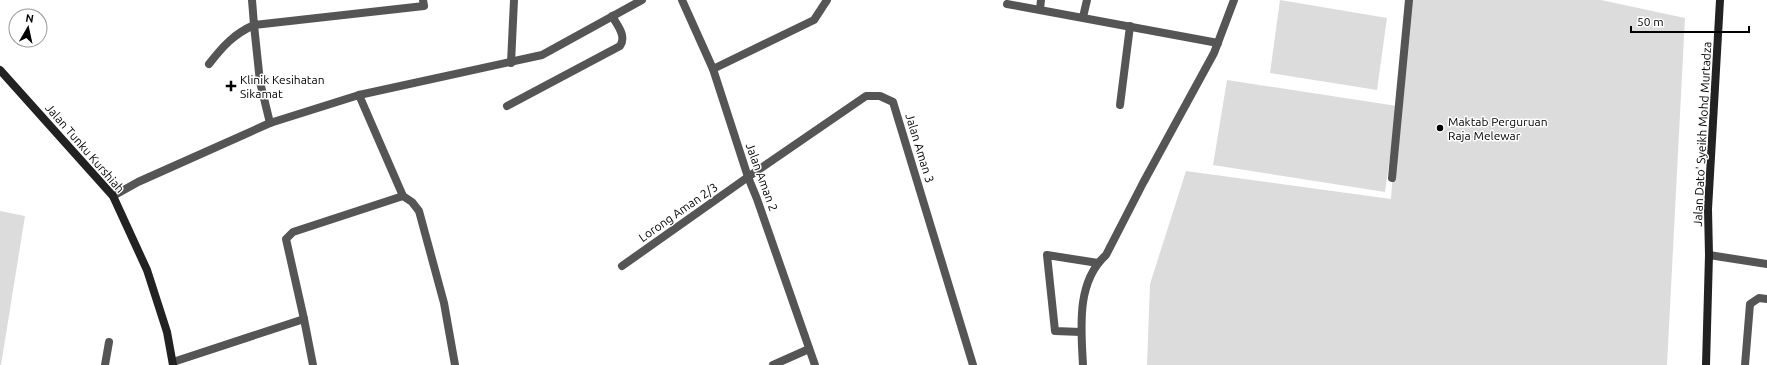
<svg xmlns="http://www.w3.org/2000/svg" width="1767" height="365" viewBox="0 0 1767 365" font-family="Ubuntu,sans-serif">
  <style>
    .green { fill: #dcdcdc }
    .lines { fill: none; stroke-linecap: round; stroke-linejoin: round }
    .service { stroke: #555; stroke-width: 8 }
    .minor { stroke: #555; stroke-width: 8 }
    .secondary { stroke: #222; stroke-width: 8 }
    .poi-dot { fill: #000; stroke: #fff; stroke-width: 1.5 }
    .labels { text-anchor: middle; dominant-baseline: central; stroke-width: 3; stroke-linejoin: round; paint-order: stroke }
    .poi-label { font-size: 12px; fill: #000; stroke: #fff; text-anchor: start }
    .street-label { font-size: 12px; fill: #000; stroke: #fff }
  </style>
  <rect width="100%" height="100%" fill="#fff"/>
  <!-- green -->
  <g class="green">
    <path d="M 1280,0 L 1387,18 L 1377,90 L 1270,73 Z"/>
    <path d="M 1405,0 L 1601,0 L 1685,18 L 1667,365 L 1147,365 L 1150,284 L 1186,171 L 1391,199 Z"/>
    <path d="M 1227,80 L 1397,106 L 1385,192 L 1213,165 Z"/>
    <path d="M 0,211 L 25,216 L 1,365 L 0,365 Z"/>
  </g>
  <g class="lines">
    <!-- service -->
    <g class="service">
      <path d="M 252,0 L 254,25 L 424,6 L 423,0"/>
      <path d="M 1007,4 L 1218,43"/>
      <path d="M 1040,9 L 1041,0"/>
      <path d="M 1083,17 L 1087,0"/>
      <path d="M 209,64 C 223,46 234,34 254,25 L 260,82 L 270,123"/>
      <path d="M 713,69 L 814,20 L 827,0"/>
      <path d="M 1120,105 L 1130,26"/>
      <path d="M 507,106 L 620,46 C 627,36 617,25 612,16"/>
      <path d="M 1392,178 L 1409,0"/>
      <path d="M 1709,255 L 1767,264"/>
      <path d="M 1081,332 L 1055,331 L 1047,255 L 1098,263"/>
      <path d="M 105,365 L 109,342"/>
      <path d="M 1083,365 C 1081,328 1076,282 1106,255 L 1143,183 L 1214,53 L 1234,0"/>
    </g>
    <!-- minor -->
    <g class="minor">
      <path d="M 682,0 L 713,69 L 748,177 L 757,199 L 815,365"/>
      <path d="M 511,63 L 514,0"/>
      <path d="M 359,95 L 403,196 L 412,202 L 419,211 L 444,303 L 455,365"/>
      <path d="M 113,196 L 138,182 L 270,123 L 359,95 L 542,55 L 642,0"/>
      <path d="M 622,266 L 748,177 L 866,96 L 880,96 L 893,102 L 973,365"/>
      <path d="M 304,319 L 313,365"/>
      <path d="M 173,362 L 304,319 L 286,239 L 293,232 L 403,196"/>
      <path d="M 773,365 L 809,349"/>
      <path d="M 1745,365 L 1750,304 L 1759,298 L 1767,299"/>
    </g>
    <!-- secondary -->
    <g class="secondary">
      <path d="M 0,70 L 113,196 L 147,270 L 167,332 L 173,365"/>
      <path d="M 1706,365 L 1709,255 L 1708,209 L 1720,0"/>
    </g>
  </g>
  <!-- markers -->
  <g class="poi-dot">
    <path d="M229 80h4v4h4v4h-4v4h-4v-4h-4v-4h4z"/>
    <circle cx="1440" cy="128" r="4"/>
  </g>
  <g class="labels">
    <!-- poi labels -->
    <g class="poi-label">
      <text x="240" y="79">Klinik Kesihatan<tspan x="240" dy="14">Sikamat</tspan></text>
      <text x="1448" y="121">Maktab Perguruan<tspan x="1448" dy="14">Raja Melewar</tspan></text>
    </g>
    <!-- street labels -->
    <g class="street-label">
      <text transform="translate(1702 134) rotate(-87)">Jalan Dato' Syeikh Mohd Murtadza</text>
      <text transform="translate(85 148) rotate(49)">Jalan Tunku Kurshiah</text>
      <text transform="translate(920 148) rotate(73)">Jalan Aman 3</text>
      <text transform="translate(762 177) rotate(70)">Jalan Aman 2</text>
      <text transform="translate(678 212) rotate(-35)">Lorong Aman 2/3</text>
    </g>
  </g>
  <!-- north arrow -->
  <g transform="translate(28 28) rotate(9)"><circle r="19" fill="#ffffff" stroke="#999999"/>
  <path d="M0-3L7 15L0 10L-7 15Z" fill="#000000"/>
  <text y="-6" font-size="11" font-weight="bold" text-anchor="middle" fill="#000000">N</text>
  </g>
  <!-- scale -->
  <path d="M1631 26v6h118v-6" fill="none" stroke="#000000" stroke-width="2"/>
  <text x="1637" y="26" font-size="12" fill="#000000" stroke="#ffffff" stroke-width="3" paint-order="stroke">50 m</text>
</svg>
